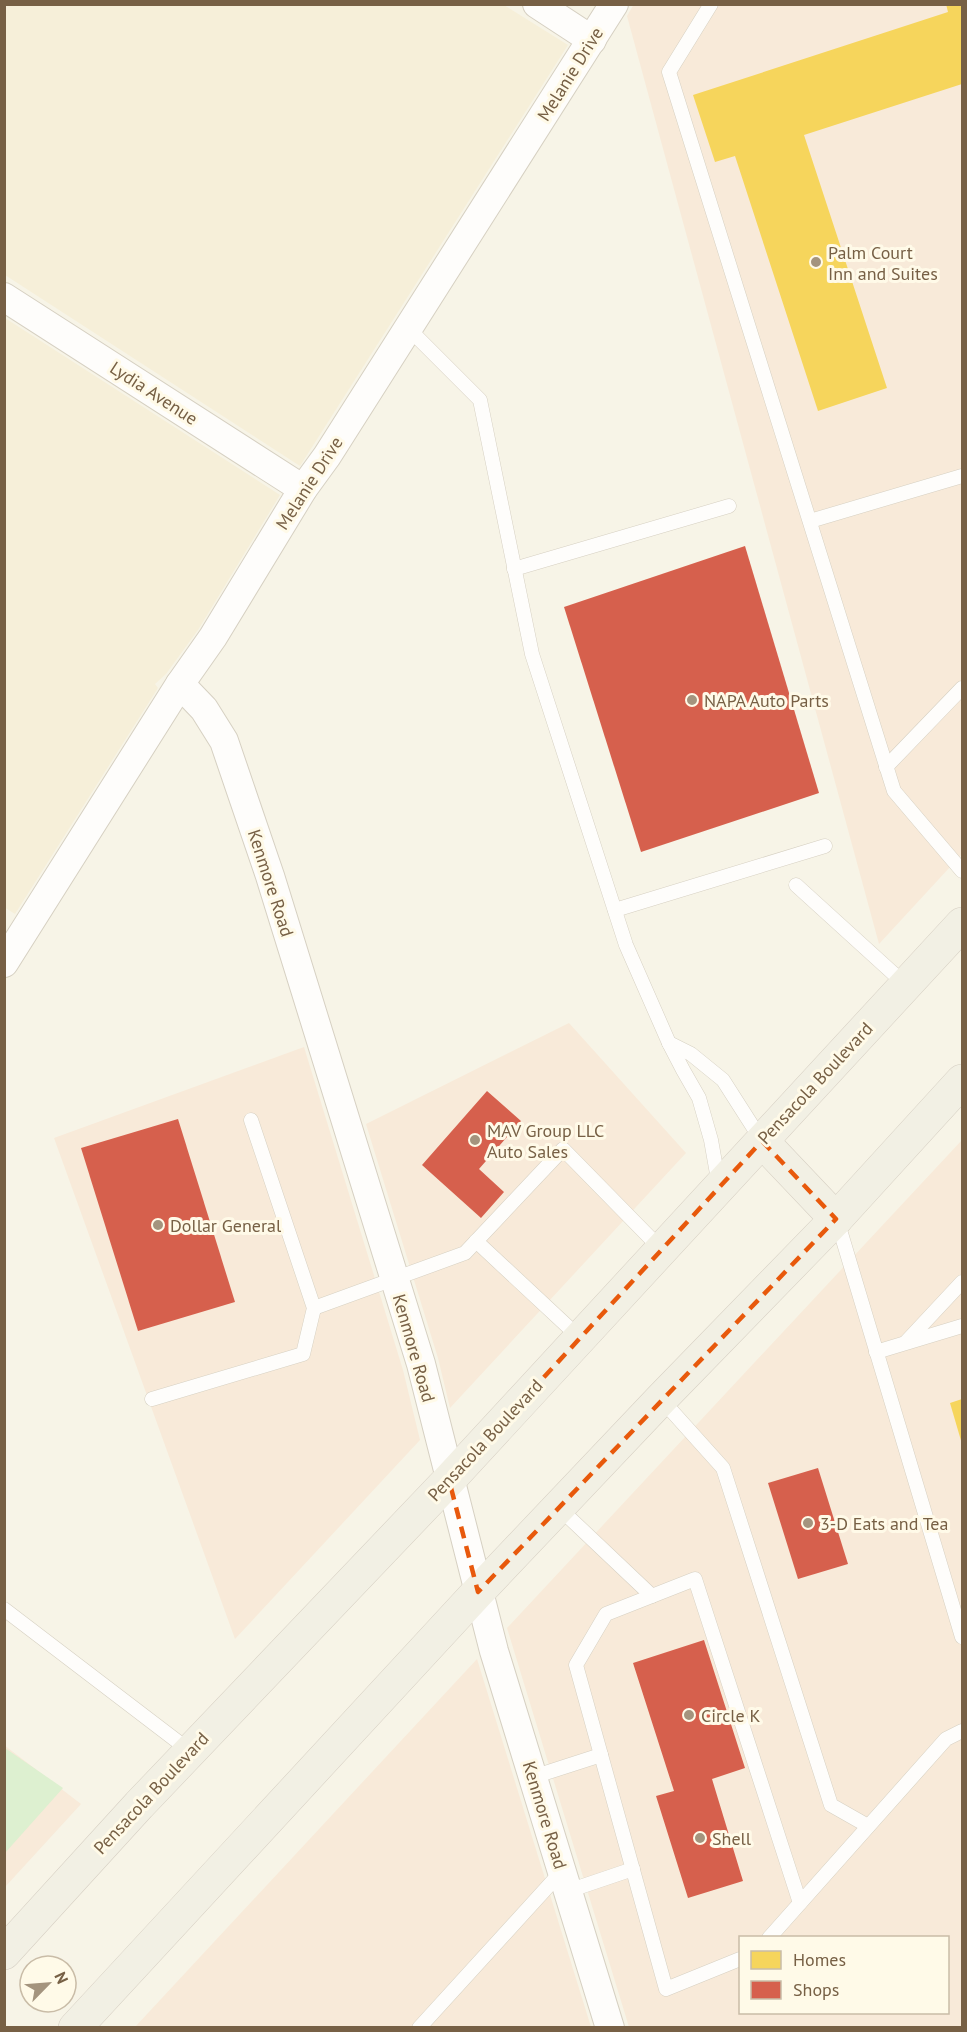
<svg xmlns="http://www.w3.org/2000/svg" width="967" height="2032" viewBox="0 0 967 2032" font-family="'PT Sans',sans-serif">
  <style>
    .residential { fill: #f6efd9 }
    .commercial { fill: #f8ead9; fill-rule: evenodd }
    .green { fill: #ddf0d0 }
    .homes { fill: #f6d55c }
    .shops { fill: #d6604d }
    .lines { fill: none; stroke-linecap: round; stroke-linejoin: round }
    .service-casing { stroke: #d6d0c2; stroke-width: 15 }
    .minor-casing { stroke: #d6d0c2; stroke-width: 30 }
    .primary-casing { stroke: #d6cfc3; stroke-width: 34 }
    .service { stroke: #fefdfb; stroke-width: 14 }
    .minor { stroke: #fefdfb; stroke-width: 28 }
    .primary { stroke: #f2f0e4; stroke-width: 33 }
    .marked { fill: none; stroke: #e8590c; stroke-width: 4.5; stroke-dasharray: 12 8; stroke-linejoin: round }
    .poi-dot { fill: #a4947e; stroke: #fffae8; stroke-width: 2 }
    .labels { text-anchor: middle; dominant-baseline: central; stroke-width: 6; stroke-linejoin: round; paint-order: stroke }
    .street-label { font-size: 18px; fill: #776045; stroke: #fffae8 }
    .poi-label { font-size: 18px; fill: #776045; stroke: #fffae8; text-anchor: start }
  </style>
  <rect width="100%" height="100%" fill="#f7f4e7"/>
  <!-- residential -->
  <g class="residential">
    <path d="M 4,5 L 504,5 L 568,45 L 300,466 L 5,275 Z"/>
    <path d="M 5,318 L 280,495 L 198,630 L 166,674 L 155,684 L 158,688 L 15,914 L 4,907 Z"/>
  </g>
  <!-- commercial -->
  <g class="commercial">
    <path d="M 634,4 L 962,5 L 962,854 L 879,944 L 627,16 Z"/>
    <path d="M 569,1023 L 686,1153 L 450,1408 L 438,1358 L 366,1124 Z"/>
    <path d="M 304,1047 L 403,1370 L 420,1440 L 235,1639 L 54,1138 Z"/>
    <path d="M 962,1140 L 962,2027 L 629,2027 L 507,1628 ZM 740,1938 L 948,1938 L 948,2012 L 740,2012 Z"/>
    <path d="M 477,1659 L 591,2027 L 135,2027 Z"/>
    <path d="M 4,1745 L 81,1804 L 5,1887 L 4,1887 Z"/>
  </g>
  <!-- green -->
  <path class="green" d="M 5,1748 L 63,1788 L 5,1853 Z"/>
  <!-- homes -->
  <g class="homes">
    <path d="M 946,4 L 962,4 L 962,84 L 804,135 L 887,388 L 818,411 L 735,156 L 715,162 L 693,95 L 948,12 Z"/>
    <path d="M 962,1399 L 962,1444 L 950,1403 Z"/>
  </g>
  <!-- shops -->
  <g class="shops">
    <path d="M 745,546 L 819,793 L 641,852 L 564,607 Z"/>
    <path d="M 487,1091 L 521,1121 L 479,1169 L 504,1192 L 481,1218 L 422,1165 Z"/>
    <path d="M 178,1119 L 235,1302 L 138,1331 L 81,1148 Z"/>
    <path d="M 818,1468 L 848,1564 L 798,1579 L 768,1483 Z"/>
    <path d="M 704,1640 L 745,1768 L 712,1779 L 743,1881 L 688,1898 L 656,1796 L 674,1791 L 633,1663 Z"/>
  </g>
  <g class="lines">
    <!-- service casing -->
    <g class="service-casing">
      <g id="service">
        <path d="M 711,4 L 669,72 L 894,791 L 962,871"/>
        <path d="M 408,328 L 480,400 L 532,654 L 626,945 L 669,1043 L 683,1070 L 699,1098 L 711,1140 L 719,1185"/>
        <path d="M 810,521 L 962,476"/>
        <path d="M 514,569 L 729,506"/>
        <path d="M 886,767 L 962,688"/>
        <path d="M 796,885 L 906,985"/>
        <path d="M 615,910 L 825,846"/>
        <path d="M 669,1043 L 691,1054 L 723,1080 L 762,1141"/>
        <path d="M 837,1220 L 962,1637"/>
        <path d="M 476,1241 L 580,1338"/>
        <path d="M 314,1308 L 465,1253 L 563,1149 L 662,1250"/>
        <path d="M 906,1342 L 962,1282"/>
        <path d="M 876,1352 L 962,1326"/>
        <path d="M 152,1399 L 303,1354 L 314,1308 L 251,1120"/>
        <path d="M 661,1399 L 723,1468 L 831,1805 L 868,1826"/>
        <path d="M 558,1507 L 652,1596"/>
        <path d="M 4,1609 L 190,1751"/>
        <path d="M 533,1777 L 601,1755"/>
        <path d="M 568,1891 L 633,1869"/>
        <path d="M 769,1938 L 946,1739 L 962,1731"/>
        <path d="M 740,1959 L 666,1989 L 576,1665 L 606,1614 L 695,1579 L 800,1903"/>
        <path d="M 419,2028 L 562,1871"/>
      </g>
    </g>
    <!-- minor casing -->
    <g class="minor-casing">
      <g id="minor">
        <path d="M 537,4 L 592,40"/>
        <path d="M 4,297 L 303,489"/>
        <path d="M 180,684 L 204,709 L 224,741 L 270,876 L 421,1364 L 494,1651 L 610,2028"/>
        <path d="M 4,963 L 180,684 L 213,637 L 303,489 L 327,456 L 614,4"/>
      </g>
    </g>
    <!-- primary casing -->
    <g class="primary-casing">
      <g id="primary">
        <path d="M 762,1141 L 836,1219"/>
        <path d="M 4,1953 L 139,1805 L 449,1480 L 962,924"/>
        <path d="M 75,2028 L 478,1592 L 661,1399 L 836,1219 L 962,1081"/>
      </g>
    </g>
    <!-- service -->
    <use href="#service" class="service"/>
    <!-- minor -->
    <use href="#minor" class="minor"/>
    <!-- primary -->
    <use href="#primary" class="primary"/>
  </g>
  <!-- marked area -->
  <path class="marked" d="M 762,1141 L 836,1219 L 478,1592 L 449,1480 Z"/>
  <!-- markers -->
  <g class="poi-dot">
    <circle cx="816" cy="262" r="6"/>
    <circle cx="692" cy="700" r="6"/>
    <circle cx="475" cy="1140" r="6"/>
    <circle cx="158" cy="1225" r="6"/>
    <circle cx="808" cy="1523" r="6"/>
    <circle cx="689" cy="1715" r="6"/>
    <circle cx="700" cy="1838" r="6"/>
  </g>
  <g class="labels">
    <!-- street labels -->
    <g class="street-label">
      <text transform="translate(570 74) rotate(-58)">Melanie Drive</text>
      <text transform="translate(154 393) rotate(33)">Lydia Avenue</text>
      <text transform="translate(309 483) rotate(-57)">Melanie Drive</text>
      <text transform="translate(271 883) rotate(72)">Kenmore Road</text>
      <text transform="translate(815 1083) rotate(-47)">Pensacola Boulevard</text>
      <text transform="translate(414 1348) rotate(74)">Kenmore Road</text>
      <text transform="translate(485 1440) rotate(-47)">Pensacola Boulevard</text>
      <text transform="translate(151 1793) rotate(-47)">Pensacola Boulevard</text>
      <text transform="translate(545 1815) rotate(73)">Kenmore Road</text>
    </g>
    <!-- poi labels -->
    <g class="poi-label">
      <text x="828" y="252">Palm Court<tspan x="828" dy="21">Inn and Suites</tspan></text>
      <text x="704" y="700">NAPA Auto Parts</text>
      <text x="487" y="1130">MAV Group LLC<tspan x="487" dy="21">Auto Sales</tspan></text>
      <text x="170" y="1225">Dollar General</text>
      <text x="820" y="1523">3-D Eats and Tea</text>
      <text x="701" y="1715">Circle K</text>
      <text x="712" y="1838">Shell</text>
    </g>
  </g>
  <!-- border -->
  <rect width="967" height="2032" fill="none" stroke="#776045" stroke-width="12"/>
  <!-- legend -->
  <rect x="739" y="1936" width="210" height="78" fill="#fffae8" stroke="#c9bca7" stroke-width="1.5"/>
  <rect x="751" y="1951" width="30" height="18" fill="#f6d55c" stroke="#c9bca7" stroke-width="1.5"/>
  <text x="793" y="1966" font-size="18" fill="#776045">Homes</text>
  <rect x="751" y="1981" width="30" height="18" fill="#d6604d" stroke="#c9bca7" stroke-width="1.5"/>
  <text x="793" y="1996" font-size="18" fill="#776045">Shops</text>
  <!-- north arrow -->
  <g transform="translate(48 1984) rotate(65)"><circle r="28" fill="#fffae8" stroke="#c9bca7" stroke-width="1.5"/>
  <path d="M0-4.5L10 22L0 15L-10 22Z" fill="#a4947e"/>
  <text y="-9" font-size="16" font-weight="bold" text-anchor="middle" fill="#776045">N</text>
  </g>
</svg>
